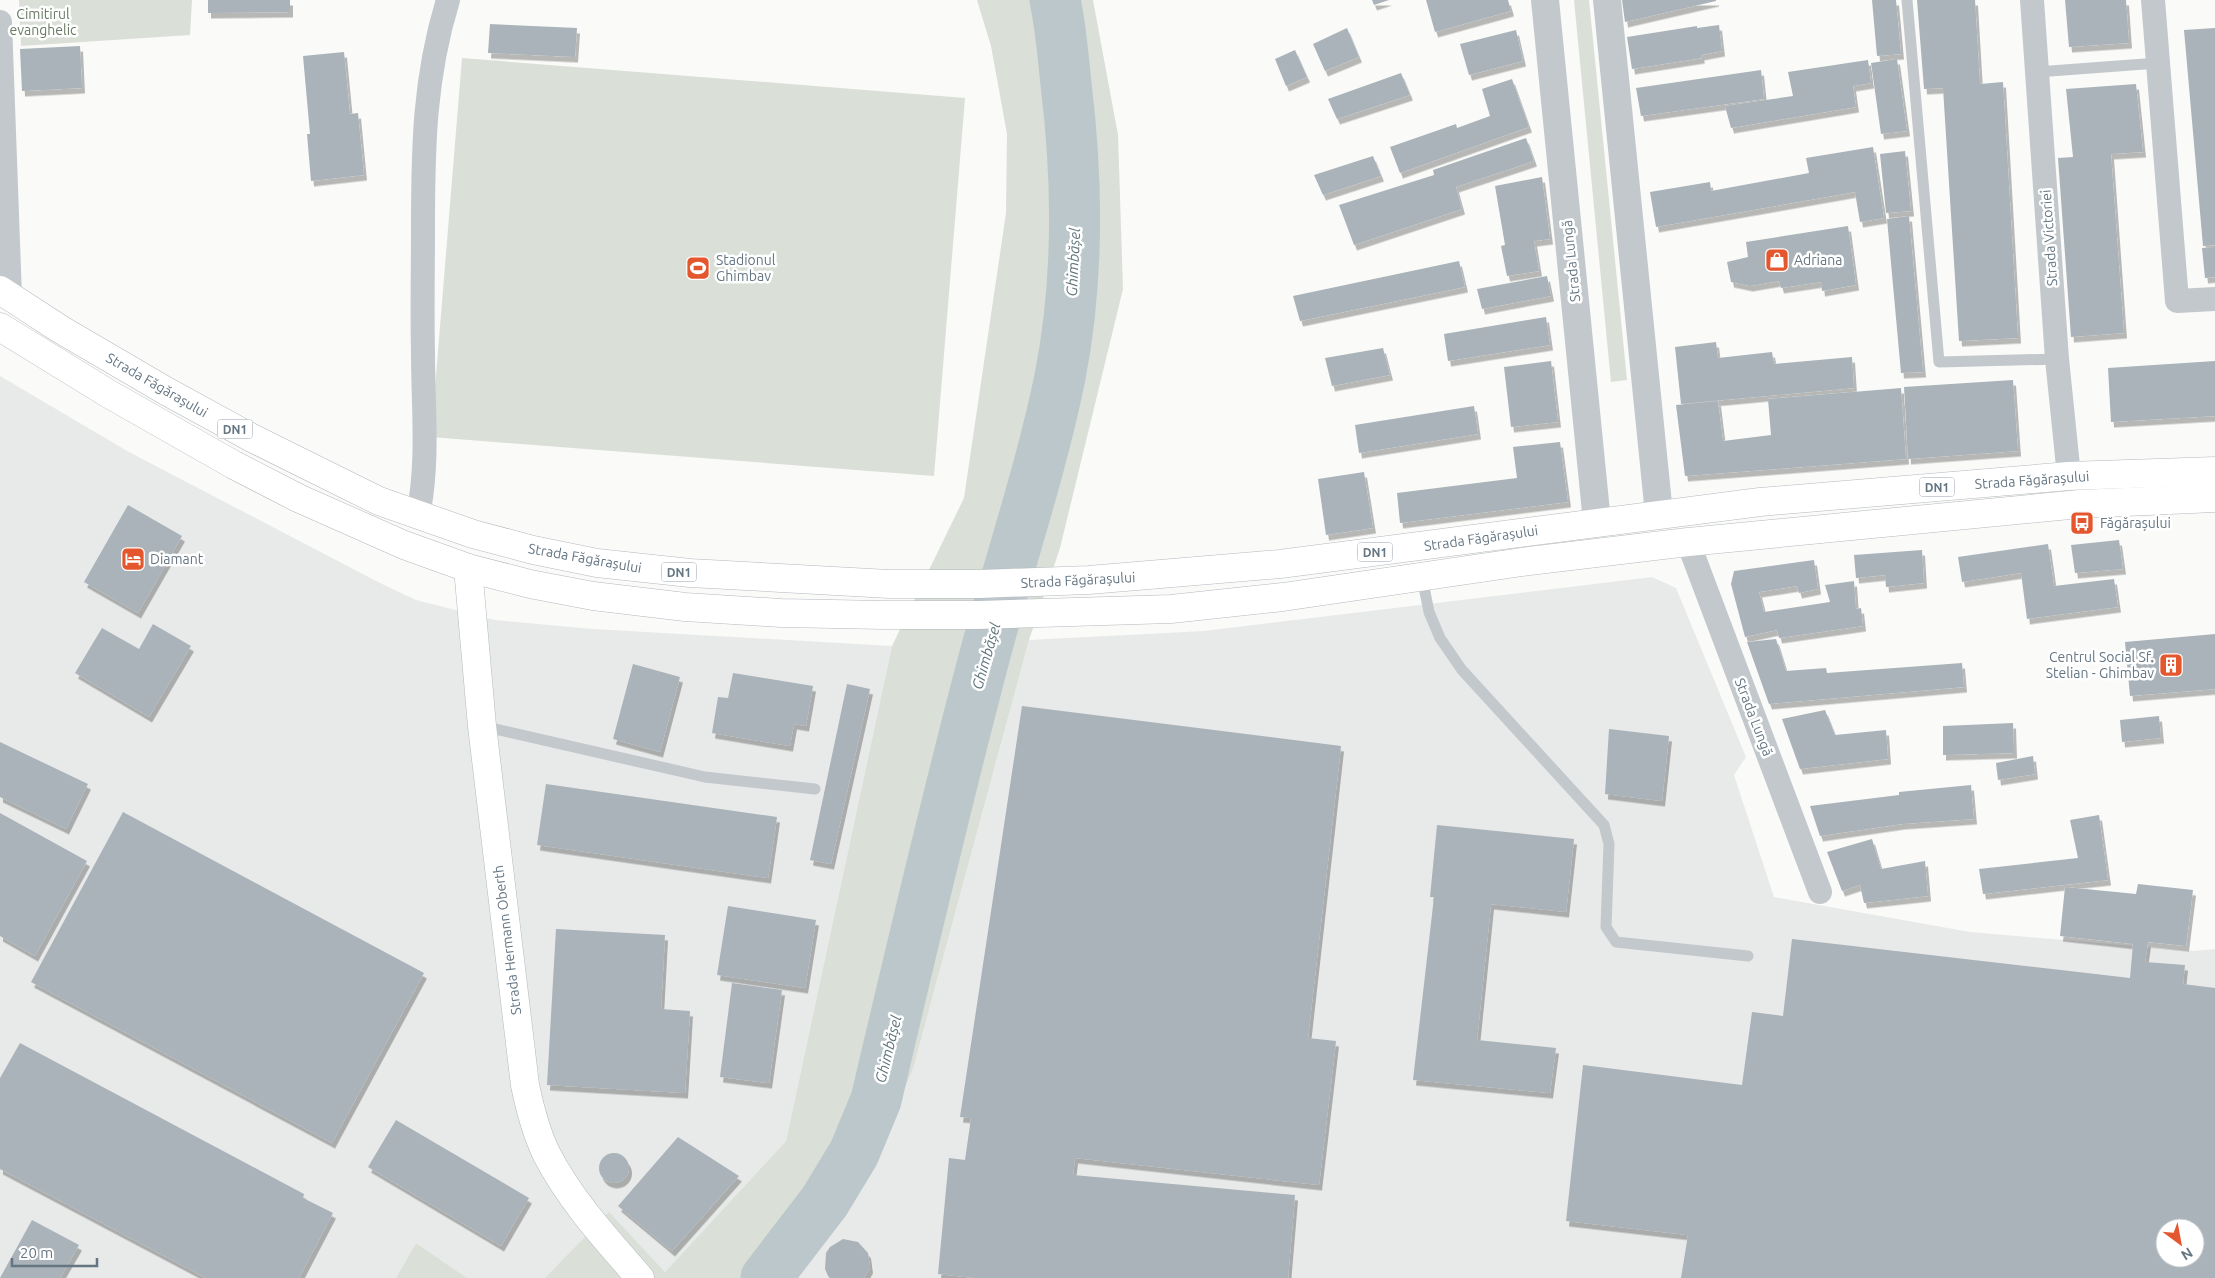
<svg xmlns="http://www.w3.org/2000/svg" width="2215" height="1278" viewBox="0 0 2215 1278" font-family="Ubuntu,sans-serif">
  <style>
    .built { fill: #e8e9e9; fill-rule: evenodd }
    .green { fill: #dadfd7 }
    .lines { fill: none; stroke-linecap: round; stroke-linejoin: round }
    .river { stroke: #bbc7cb; stroke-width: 51 }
    .building { fill: #aab3b9; fill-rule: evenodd; filter: url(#shadow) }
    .secondary-casing { stroke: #b3babf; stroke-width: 29 }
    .trunk-casing { stroke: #b4b9bd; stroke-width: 29 }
    .service { stroke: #c3c8cc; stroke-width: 11 }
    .minor { stroke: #c3c8cc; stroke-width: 24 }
    .tertiary { stroke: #c3c8cc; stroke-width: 28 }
    .secondary { stroke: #fff; stroke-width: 28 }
    .trunk { stroke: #fff; stroke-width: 28 }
    .labels { text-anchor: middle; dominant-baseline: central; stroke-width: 5; stroke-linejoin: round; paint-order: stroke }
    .shield { fill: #fff; stroke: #939fa8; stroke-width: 1 }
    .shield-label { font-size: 12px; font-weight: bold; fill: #657683 }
    .park-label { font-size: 14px; fill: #687a64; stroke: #fff }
    .street-label { font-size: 14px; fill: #657683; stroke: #fff }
    .poi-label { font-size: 14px; fill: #657683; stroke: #fff; text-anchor: start }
    .water-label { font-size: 15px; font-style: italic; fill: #60757c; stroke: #fff }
  </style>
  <defs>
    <filter id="shadow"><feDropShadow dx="3" dy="5.5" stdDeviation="0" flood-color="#0004"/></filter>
  </defs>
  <rect width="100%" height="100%" fill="#fafaf8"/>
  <!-- built -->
  <g class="built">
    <path d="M 0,376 L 129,452 L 380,583 L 416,600 L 495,620 L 593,629 L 892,646 L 786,1141 L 665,1272 L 609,1213 L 545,1278 L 467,1278 L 416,1243 L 396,1278 L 0,1278 Z"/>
    <path d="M 1652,577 L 1676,588 L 1746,757 L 1734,775 L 1774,897 L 1970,932 L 2194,951 L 2215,949 L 2215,1278 L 791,1278 L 868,1175 L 913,1069 L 1029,640 L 1204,631 ZM 2165,1228 L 2195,1228 L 2195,1258 L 2165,1258 Z"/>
  </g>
  <!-- green -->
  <g class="green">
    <path d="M 19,0 L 192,0 L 190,35 L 21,46 Z"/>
    <path d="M 977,0 L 1093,0 L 1118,135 L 1123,289 L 1060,548 L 1029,640 L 913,1069 L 868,1175 L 791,1278 L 545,1278 L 609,1212 L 665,1272 L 786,1141 L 892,646 L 964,498 L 1006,213 L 1007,134 L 991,46 Z"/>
    <path d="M 1574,0 L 1589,0 L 1627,380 L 1611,382 Z"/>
    <path d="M 462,58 L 965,98 L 934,476 L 431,437 Z"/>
    <path d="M 416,1243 L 467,1278 L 396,1278 Z"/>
  </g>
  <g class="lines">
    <!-- river -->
    <path class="river" d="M 766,1278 L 825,1201 L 854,1153 L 876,1100 C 910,955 944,810 982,666 C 1007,569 1040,475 1060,377 C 1079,280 1078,182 1066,84 C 1063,56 1061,28 1055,0"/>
  </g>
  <!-- building -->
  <g class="building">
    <path d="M 208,0 L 290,0 L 290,12 L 208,13 Z"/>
    <path d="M 1372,0 L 1389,0 L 1374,5 Z"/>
    <path d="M 1426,0 L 1508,0 L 1511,11 L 1435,32 Z"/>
    <path d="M 1622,0 L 1716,0 L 1716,1 L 1625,22 Z"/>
    <path d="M 1872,0 L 1896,0 L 1901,54 L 1877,56 Z"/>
    <path d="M 1917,0 L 1975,0 L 1980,84 L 2003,82 L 2018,338 L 1959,341 L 1943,88 L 1924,89 Z"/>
    <path d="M 2065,0 L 2126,0 L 2129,43 L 2069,47 Z"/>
    <path d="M 490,24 L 577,28 L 575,57 L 488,53 Z"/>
    <path d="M 1719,25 L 1722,51 L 1701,55 L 1702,58 L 1632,69 L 1627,37 L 1697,26 L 1697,28 Z"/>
    <path d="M 1347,28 L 1359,57 L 1325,71 L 1313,44 Z"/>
    <path d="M 2215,28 L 2215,245 L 2203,246 L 2184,30 Z"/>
    <path d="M 1516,30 L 1523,61 L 1469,75 L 1460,44 Z"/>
    <path d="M 80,46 L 82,88 L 22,91 L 20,49 Z"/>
    <path d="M 1295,50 L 1307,77 L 1286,86 L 1275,59 Z"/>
    <path d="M 344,52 L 350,114 L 358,113 L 364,175 L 311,181 L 307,134 L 310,134 L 303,56 Z"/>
    <path d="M 1897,59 L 1907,131 L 1881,134 L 1871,63 Z"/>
    <path d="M 1868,60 L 1871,83 L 1853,86 L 1856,107 L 1731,128 L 1725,106 L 1793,96 L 1788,72 Z"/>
    <path d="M 1761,70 L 1764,99 L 1641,116 L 1636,88 Z"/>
    <path d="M 1401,73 L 1410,95 L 1337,119 L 1328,99 Z"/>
    <path d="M 1512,79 L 1529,127 L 1400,173 L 1390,147 L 1456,124 L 1457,128 L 1490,116 L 1482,89 Z"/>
    <path d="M 2136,84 L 2143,152 L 2111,154 L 2124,333 L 2071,337 L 2058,158 L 2073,157 L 2066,89 Z"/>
    <path d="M 1526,138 L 1534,161 L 1456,187 L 1462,209 L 1354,245 L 1339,205 L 1434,175 L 1433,170 Z"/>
    <path d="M 1873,147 L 1884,218 L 1860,222 L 1855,192 L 1656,227 L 1650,192 L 1710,182 L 1711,191 L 1809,173 L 1806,158 Z"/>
    <path d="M 1905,151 L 1911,211 L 1886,213 L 1880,154 Z"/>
    <path d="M 1373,156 L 1381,176 L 1323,195 L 1314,175 Z"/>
    <path d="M 1542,177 L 1550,239 L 1534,241 L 1539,271 L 1507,276 L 1501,246 L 1505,245 L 1495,186 Z"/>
    <path d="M 1909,216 L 1923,372 L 1901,373 L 1887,219 Z"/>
    <path d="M 1848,226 L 1856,285 L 1822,291 L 1821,282 L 1781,288 L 1779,281 L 1750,286 L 1731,282 L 1727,262 L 1748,257 L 1746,242 Z"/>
    <path d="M 2215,247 L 2215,277 L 2205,278 L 2202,248 Z"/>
    <path d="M 1459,261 L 1465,287 L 1300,321 L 1293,296 Z"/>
    <path d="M 1547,276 L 1551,296 L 1482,309 L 1477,289 Z"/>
    <path d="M 1546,317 L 1550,345 L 1448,361 L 1444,334 Z"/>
    <path d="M 1716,342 L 1718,358 L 1772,352 L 1774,364 L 1852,357 L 1854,388 L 1681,404 L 1675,347 Z"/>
    <path d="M 1383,348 L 1390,375 L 1332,386 L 1325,358 Z"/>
    <path d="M 1551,361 L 1558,422 L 1511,427 L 1504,367 Z"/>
    <path d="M 2215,361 L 2215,416 L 2111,422 L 2108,368 Z"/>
    <path d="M 2013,380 L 2018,451 L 1908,459 L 1904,387 Z"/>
    <path d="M 1901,388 L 1906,459 L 1685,476 L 1676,405 L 1718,401 L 1723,441 L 1771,435 L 1768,399 Z"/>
    <path d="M 1474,406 L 1478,434 L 1359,453 L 1355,425 Z"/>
    <path d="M 1560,442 L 1568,502 L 1400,523 L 1397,493 L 1517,478 L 1513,447 Z"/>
    <path d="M 1364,472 L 1373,528 L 1326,535 L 1318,479 Z"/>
    <path d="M 128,505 L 182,536 L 138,613 L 84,582 Z"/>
    <path d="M 2119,540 L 2123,569 L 2075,573 L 2071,545 Z"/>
    <path d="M 2048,544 L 2054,586 L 2114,579 L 2118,607 L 2027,619 L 2021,573 L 1962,582 L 1958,557 Z"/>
    <path d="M 1922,550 L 1924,583 L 1886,587 L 1885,575 L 1856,578 L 1854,555 Z"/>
    <path d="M 1814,560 L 1818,589 L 1799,593 L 1797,586 L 1759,592 L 1764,612 L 1830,602 L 1825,585 L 1854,581 L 1856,609 L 1861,608 L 1863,626 L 1779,638 L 1777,630 L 1745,637 L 1731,584 L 1734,571 Z"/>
    <path d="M 153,624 L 191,646 L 149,717 L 75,673 L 102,628 L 139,649 Z"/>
    <path d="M 2215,634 L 2215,689 L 2130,696 L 2125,642 Z"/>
    <path d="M 1776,639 L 1786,671 L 1826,668 L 1827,673 L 1962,663 L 1964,687 L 1769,704 L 1747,642 Z"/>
    <path d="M 633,664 L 680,677 L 660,752 L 613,739 Z"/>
    <path d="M 733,673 L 813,686 L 806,726 L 794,724 L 790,746 L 712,733 L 718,697 L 728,698 Z"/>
    <path d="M 847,684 L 870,689 L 831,864 L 810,860 Z"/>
    <path d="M 1022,706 L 1341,746 L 1308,1038 L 1336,1041 L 1319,1185 L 1075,1158 L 1073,1175 L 1295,1195 L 1288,1278 L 975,1278 L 938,1274 L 949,1158 L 965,1160 L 971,1118 L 960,1117 Z"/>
    <path d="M 1825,710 L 1835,735 L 1886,730 L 1888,759 L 1800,769 L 1782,719 Z"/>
    <path d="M 2159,716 L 2161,738 L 2122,742 L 2120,720 Z"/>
    <path d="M 2013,723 L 2014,753 L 1943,755 L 1943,726 Z"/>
    <path d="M 1609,729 L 1669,736 L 1662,801 L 1605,794 Z"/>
    <path d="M 0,742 L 88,784 L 66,829 L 0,797 Z"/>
    <path d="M 2033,756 L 2035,774 L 1998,780 L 1996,763 Z"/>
    <path d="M 546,784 L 777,817 L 768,878 L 537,845 Z"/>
    <path d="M 1971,785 L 1974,819 L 1902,824 L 1820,836 L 1810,806 L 1899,795 L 1899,792 Z"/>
    <path d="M 123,812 L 424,973 L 332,1143 L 31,982 Z"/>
    <path d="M 0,813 L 87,861 L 35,956 L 0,936 Z"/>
    <path d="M 2099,815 L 2108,880 L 1983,894 L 1979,869 L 2078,858 L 2070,820 Z"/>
    <path d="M 1437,825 L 1574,839 L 1566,912 L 1491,904 L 1477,1040 L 1556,1048 L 1550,1093 L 1413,1080 L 1434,897 L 1430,897 Z"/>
    <path d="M 1872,839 L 1881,869 L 1925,861 L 1928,896 L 1864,903 L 1860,885 L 1842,891 L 1827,852 Z"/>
    <path d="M 2138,884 L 2193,890 L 2186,946 L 2148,942 L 2145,962 L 2185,965 L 2183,984 L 2215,988 L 2215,1278 L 1681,1278 L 1688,1235 L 1566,1221 L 1583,1065 L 1742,1085 L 1752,1012 L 1783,1016 L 1792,939 L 2130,978 L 2133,944 L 2060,936 L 2065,887 L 2136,894 ZM 2165,1228 L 2195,1228 L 2195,1258 L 2165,1258 Z"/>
    <path d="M 728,906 L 816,920 L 805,988 L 717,975 Z"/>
    <path d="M 556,929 L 665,935 L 661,1009 L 690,1011 L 685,1093 L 547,1085 Z"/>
    <path d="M 732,983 L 782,990 L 769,1083 L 720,1077 Z"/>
    <path d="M 20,1043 L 304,1194 L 303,1198 L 333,1213 L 299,1278 L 206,1278 L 0,1169 L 0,1078 Z"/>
    <path d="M 396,1120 L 529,1198 L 501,1246 L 368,1167 Z"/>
    <path d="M 678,1137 L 739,1176 L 672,1251 L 618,1206 Z"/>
    <circle cx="614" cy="1168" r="15"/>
    <path d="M 32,1220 L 79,1245 L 60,1278 L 0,1278 Z"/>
    <path d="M 843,1239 L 858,1242 L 868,1253 L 870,1268 L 864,1278 L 830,1278 L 828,1276 L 825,1269 L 826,1253 L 830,1247 Z"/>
  </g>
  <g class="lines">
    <!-- secondary casing -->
    <g class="secondary-casing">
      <path id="secondary" d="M 468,568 L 482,726 L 525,1085 C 530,1109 536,1133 547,1155 C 571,1201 606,1239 640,1278"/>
    </g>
    <!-- trunk casing -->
    <g class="trunk-casing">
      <g id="trunk">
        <path d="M 0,290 L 60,329 L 166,391 L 252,438 L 379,501 L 473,534 L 533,550 L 597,563 L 690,573 L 889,584 L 980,584 L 1089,580 L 1280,564 L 1760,502 L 2069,476 L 2215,471"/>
        <path d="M 0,327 L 109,394 L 234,465 L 298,498 L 404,545 L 468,568 L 530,584 L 593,596 L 685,607 L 781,613 L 884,615 L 978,615 L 1171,609 L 1283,597 L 1529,561 L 1688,542 L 2080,504 L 2215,498"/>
      </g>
    </g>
    <!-- service -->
    <g class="service">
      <path d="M 1907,0 L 1939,362 L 2057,359"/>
      <path d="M 2037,72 L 2158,63"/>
      <path d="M 1422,577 L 1429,612 L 1440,638 L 1462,670 L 1604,825 L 1609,844 L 1606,927 L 1616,942 L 1748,956"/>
      <path d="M 482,726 L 705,777 L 815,789"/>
    </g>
    <!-- minor -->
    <g class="minor">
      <path d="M 2032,0 L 2057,359 L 2069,476"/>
      <path d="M 2153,0 L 2177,301 L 2215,299"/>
      <path d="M 0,22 L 10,297"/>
      <path d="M 418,515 C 429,462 423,407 423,353 C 422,312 423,270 423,228 C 423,148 424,78 448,0"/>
      <path d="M 1688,542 L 1820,892"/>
    </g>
    <!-- tertiary -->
    <g class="tertiary">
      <path d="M 1545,0 L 1597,522"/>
      <path d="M 1607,0 L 1659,514"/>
    </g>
    <!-- secondary -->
    <use href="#secondary" class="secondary"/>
    <!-- trunk -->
    <use href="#trunk" class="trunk"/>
  </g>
  <!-- icons -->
  <defs>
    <g id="shop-square" transform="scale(1.25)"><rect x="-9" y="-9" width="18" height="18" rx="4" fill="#e4572e" stroke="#fff"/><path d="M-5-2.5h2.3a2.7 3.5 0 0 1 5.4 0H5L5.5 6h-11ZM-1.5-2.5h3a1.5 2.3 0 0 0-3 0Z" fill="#fff"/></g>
    <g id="stadium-square" transform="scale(1.25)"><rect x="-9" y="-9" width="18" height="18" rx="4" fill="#e4572e" stroke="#fff"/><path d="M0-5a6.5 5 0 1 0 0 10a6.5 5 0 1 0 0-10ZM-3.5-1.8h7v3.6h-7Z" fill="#fff"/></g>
    <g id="bus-square" transform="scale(1.25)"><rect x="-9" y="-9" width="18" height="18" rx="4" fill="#e4572e" stroke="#fff"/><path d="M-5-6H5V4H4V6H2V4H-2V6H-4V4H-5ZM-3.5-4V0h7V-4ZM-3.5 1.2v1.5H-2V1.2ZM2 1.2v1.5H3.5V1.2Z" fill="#fff"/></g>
    <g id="hotel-square" transform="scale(1.25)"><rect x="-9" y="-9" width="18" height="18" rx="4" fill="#e4572e" stroke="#fff"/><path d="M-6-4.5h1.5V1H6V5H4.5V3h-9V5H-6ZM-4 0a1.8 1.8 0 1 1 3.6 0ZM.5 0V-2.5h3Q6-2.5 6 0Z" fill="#fff"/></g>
    <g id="building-square" transform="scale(1.25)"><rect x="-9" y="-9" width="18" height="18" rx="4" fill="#e4572e" stroke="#fff"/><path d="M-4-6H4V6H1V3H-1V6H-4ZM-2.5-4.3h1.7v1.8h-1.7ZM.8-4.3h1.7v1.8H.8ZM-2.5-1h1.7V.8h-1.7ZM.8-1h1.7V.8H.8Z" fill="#fff"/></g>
  </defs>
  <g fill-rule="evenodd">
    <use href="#shop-square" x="1777" y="260"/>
    <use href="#stadium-square" x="698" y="268"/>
    <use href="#bus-square" x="2082" y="523"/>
    <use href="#hotel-square" x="133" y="559"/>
    <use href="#building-square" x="2171" y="665"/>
  </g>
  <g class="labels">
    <!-- shield labels -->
    <g class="shield">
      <rect x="217.5" y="419.5" width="35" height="19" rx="4"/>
      <rect x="1919.5" y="477.5" width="35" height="19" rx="4"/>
      <rect x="1357.5" y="542.5" width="35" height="19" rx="4"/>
      <rect x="661.5" y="562.5" width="35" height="19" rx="4"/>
    </g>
    <g class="shield-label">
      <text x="235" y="429">DN1</text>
      <text x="1937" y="487">DN1</text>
      <text x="1375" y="552">DN1</text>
      <text x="679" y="572">DN1</text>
    </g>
    <!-- park labels -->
    <g class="park-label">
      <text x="43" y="14">Cimitirul<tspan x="43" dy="16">evanghelic</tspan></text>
    </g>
    <!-- street labels -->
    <g class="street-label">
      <text transform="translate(2049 238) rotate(-94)">Strada Victoriei</text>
      <text transform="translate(1571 261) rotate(-96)">Strada Lungă</text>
      <text transform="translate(157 385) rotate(30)">Strada Făgărașului</text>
      <text transform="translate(2032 480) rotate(-4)">Strada Făgărașului</text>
      <text transform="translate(1481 538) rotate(-8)">Strada Făgărașului</text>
      <text transform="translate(585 558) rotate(10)">Strada Făgărașului</text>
      <text transform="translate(1078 580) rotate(-3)">Strada Făgărașului</text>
      <text transform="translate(1754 717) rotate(69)">Strada Lungă</text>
      <text transform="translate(507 940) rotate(-97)">Strada Hermann Oberth</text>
    </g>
    <!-- poi labels -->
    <g class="poi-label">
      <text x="716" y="260">Stadionul<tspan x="716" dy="16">Ghimbav</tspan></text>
      <text x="1794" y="260">Adriana</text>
      <text x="2100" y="523">Făgărașului</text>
      <text x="150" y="559">Diamant</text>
      <text x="2154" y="657" text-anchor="end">Centrul Social Sf.<tspan x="2154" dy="16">Stelian - Ghimbav</tspan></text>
    </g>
    <!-- water labels -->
    <g class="water-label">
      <text transform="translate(1073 262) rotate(-87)">Ghimbășel</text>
      <text transform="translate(986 656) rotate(-74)">Ghimbășel</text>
      <text transform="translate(888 1049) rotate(-76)">Ghimbășel</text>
    </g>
  </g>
  <!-- north arrow -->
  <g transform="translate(2180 1243) rotate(148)"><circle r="24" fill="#ffffff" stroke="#c1c8cd"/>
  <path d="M0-4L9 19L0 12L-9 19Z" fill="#e4572e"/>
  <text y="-8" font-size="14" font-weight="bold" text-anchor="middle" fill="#657683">N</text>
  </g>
  <!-- scale -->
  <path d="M12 1258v8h85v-8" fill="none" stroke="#657683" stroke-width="2.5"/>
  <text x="20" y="1258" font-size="15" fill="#657683" stroke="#ffffff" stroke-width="4" paint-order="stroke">20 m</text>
</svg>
